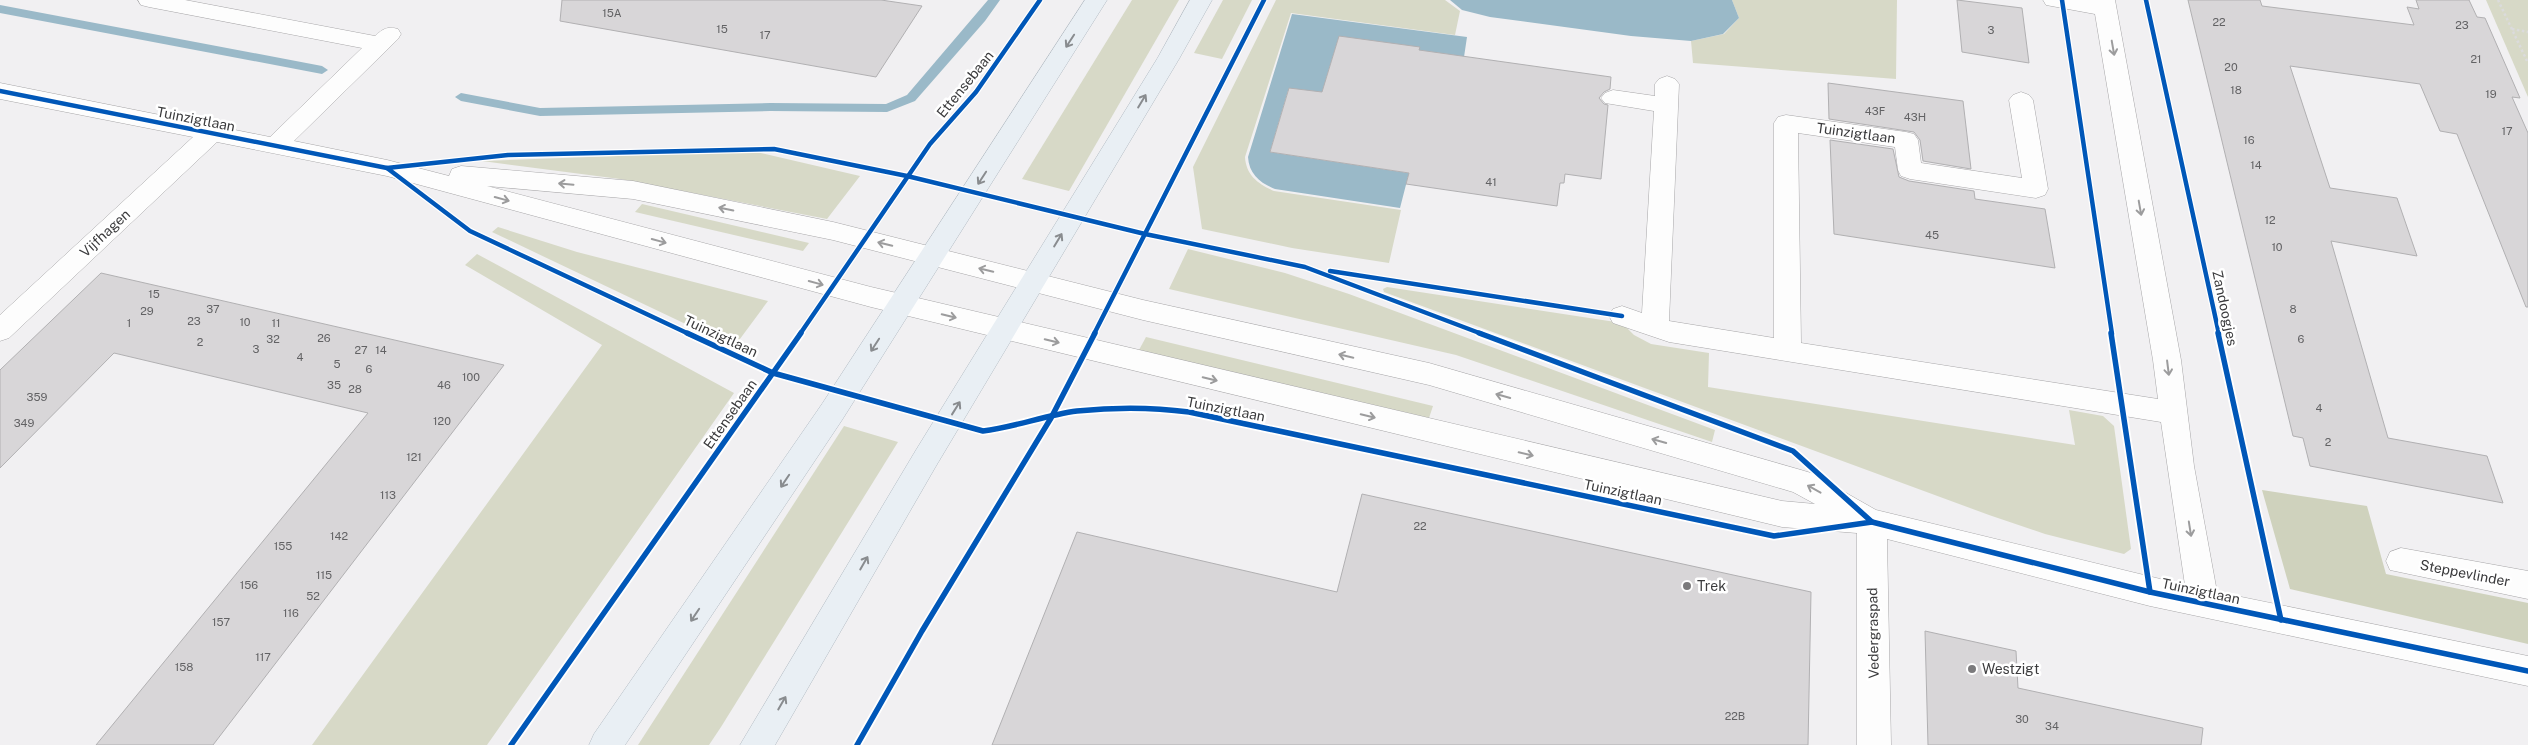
<svg xmlns="http://www.w3.org/2000/svg" width="2528" height="745" viewBox="0 0 2528 745" font-family="'Public Sans',sans-serif">
  <style>
    .green { fill: #d7d9c7 }
    .forest { fill: #cfd2bd }
    .water { fill: #9ab9c8 }
    .lines { fill: none; stroke-linecap: round; stroke-linejoin: round }
    .stream { fill: #9ab9c8; fill-rule: evenodd }
    .building { fill: #d8d6d8; stroke: #b1b0b2 }
    .minor-casing { stroke: #a7a6a8; stroke-width: 1 }
    .major-casing { stroke: #b2bbc3; stroke-width: 1 }
    .path { stroke: #dbdbdc; stroke-width: 2.5; stroke-dasharray: 2.5 2.5; stroke-linecap: butt }
    .minor { fill: #fdfdfd; fill-rule: evenodd }
    .major { fill: #e9eff4; fill-rule: evenodd }
    .cycleway-far1-casing { stroke: #fff; stroke-width: 7 }
    .cycleway-casing { stroke: #fff; stroke-width: 9 }
    .cycleway-far1 { stroke: #0057b8; stroke-width: 4.5 }
    .cycleway { stroke: #0057b8; stroke-width: 5.5 }
    .oneway { stroke: #898c8f }
    .oneway2 { stroke: #9c9c9d }
    .poi-dot { fill: #7b7a7c; stroke: #fff; stroke-width: 2 }
    .labels { text-anchor: middle; dominant-baseline: central; stroke-width: 5; stroke-linejoin: round; paint-order: stroke }
    .number-label { font-size: 11px; fill: #626264 }
    .street-label { font-size: 14px; fill: #3b3b3d; stroke: #fff }
    .poi-label { font-size: 14px; fill: #3b3b3d; stroke: #fff; text-anchor: start }
  </style>
  <rect width="100%" height="100%" fill="#f1f0f2"/>
  <!-- green -->
  <g class="green">
    <path d="M 1132,0 L 1179,0 L 1069,191 L 1022,179 Z"/>
    <path d="M 1223,0 L 1252,0 L 1222,59 L 1194,53 Z"/>
    <path d="M 1276,0 L 1445,0 L 1460,11 L 1455,35 L 1291,13 L 1245,157 C 1246,175 1258,184 1274,191 L 1401,210 L 1389,263 L 1292,248 L 1202,229 L 1193,167 Z"/>
    <path d="M 1732,0 L 1897,0 L 1896,79 L 1693,63 L 1691,41 L 1724,34 L 1739,18 Z"/>
    <path d="M 2486,0 L 2528,0 L 2528,97 Z"/>
    <path d="M 752,151 L 860,176 L 827,219 L 620,179 L 482,161 Z"/>
    <path d="M 642,204 L 809,243 L 803,251 L 635,212 Z"/>
    <path d="M 498,227 L 577,252 L 768,301 L 734,347 L 492,232 Z"/>
    <path d="M 1188,249 L 1285,273 L 1349,294 L 1715,430 L 1712,442 L 1456,355 L 1169,289 Z"/>
    <path d="M 477,254 L 734,393 L 487,745 L 312,745 L 602,345 L 465,265 Z"/>
    <path d="M 1387,287 L 1622,323 L 1634,335 L 1651,344 L 1709,353 L 1708,387 L 2075,445 L 2069,410 L 2103,416 L 2114,426 L 2131,549 L 2124,554 L 2045,534 L 1989,515 L 1384,292 L 1383,289 Z"/>
    <path d="M 1146,337 L 1433,406 L 1429,418 L 1139,350 Z"/>
    <path d="M 844,426 L 898,442 L 721,727 L 709,745 L 638,745 Z"/>
  </g>
  <!-- forest -->
  <path class="forest" d="M 2262,490 L 2367,506 L 2386,574 L 2528,603 L 2528,644 L 2290,589 Z"/>
  <!-- water -->
  <g class="water">
    <path d="M 1450,0 L 1732,0 L 1739,18 L 1723,34 L 1691,41 L 1631,36 L 1490,17 L 1462,10 Z"/>
    <path d="M 1292,14 L 1467,37 L 1464,57 L 1338,40 L 1326,79 L 1332,97 L 1288,91 L 1270,152 L 1409,173 L 1400,208 L 1275,189 C 1260,183 1249,174 1248,157 Z"/>
  </g>
  <g class="lines">
    <!-- stream -->
    <g class="stream">
      <path d="M 988,0 L 1000,0 L 985,21 L 915,101 L 887,112 L 770,111 L 540,116 L 461,101 L 455,97 L 461,93 L 540,108 L 770,103 L 886,104 L 907,95 Z"/>
      <path d="M 0,5 L 322,66 L 328,70 L 322,74 L 0,13 Z"/>
    </g>
  </g>
  <!-- building -->
  <g class="building">
    <path d="M 562,0 L 881,0 L 922,6 L 876,77 L 560,21 Z"/>
    <path d="M 1957,0 L 2022,8 L 2029,63 L 1962,52 Z"/>
    <path d="M 2188,0 L 2260,0 L 2262,6 L 2414,25 L 2407,7 L 2419,9 L 2416,0 L 2469,0 L 2477,17 L 2485,18 L 2520,98 L 2512,97 L 2528,133 L 2528,307 L 2526,307 L 2457,134 L 2440,131 L 2420,84 L 2290,66 L 2330,188 L 2397,198 L 2417,256 L 2331,241 L 2388,438 L 2487,456 L 2503,503 L 2310,466 L 2303,438 L 2293,436 Z"/>
    <path d="M 1339,36 L 1420,47 L 1419,50 L 1611,77 L 1610,89 L 1604,92 L 1599,98 L 1604,104 L 1608,105 L 1601,179 L 1565,174 L 1564,183 L 1560,183 L 1557,206 L 1406,184 L 1409,173 L 1270,152 L 1289,88 L 1322,92 Z"/>
    <path d="M 1828,83 L 1963,101 L 1971,169 L 1923,161 L 1920,140 L 1914,132 L 1829,119 Z"/>
    <path d="M 1830,140 L 1893,149 L 1899,177 L 1909,181 L 1974,191 L 1975,199 L 2045,209 L 2055,268 L 1834,234 Z"/>
    <path d="M 101,273 L 504,365 L 213,745 L 96,745 L 368,413 L 114,353 L 0,468 L 0,370 Z"/>
    <path d="M 1362,494 L 1811,592 L 1808,745 L 992,745 L 1077,532 L 1337,592 Z"/>
    <path d="M 1925,631 L 2016,651 L 2018,688 L 2203,728 L 2201,745 L 1928,745 Z"/>
  </g>
  <g class="lines">
    <!-- minor casing -->
    <g class="minor-casing">
      <g id="minor">
        <path d="M 138,0 L 185,0 L 375,36 C 383,29 387,26 398,29 L 401,34 L 398,39 L 294,141 L 387,160 L 449,176 L 452,169 L 461,166 L 633,181 L 833,222 L 1143,300 L 1429,363 L 1801,470 L 1811,473 L 1876,510 L 2185,585 L 2161,422 L 1669,342 L 1613,323 L 1609,316 L 1613,309 L 1622,306 L 1642,313 L 1654,111 L 1605,103 L 1601,98 L 1605,93 L 1613,90 L 1655,96 L 1655,84 L 1659,79 L 1667,76 L 1675,79 L 1679,84 L 1669,321 L 1774,338 L 1774,123 L 1778,117 L 1786,115 L 1906,132 L 1914,134 L 1918,140 L 1921,163 L 2022,178 L 2009,100 L 2013,95 L 2021,92 L 2029,95 L 2033,100 L 2048,189 L 2045,195 L 2036,198 L 1910,179 L 1901,176 L 1898,170 L 1895,147 L 1798,133 L 1801,343 L 2158,399 L 2153,360 L 2095,14 L 2046,5 L 2043,0 L 2115,0 L 2181,360 L 2194,466 L 2217,592 L 2528,656 L 2528,686 L 2150,606 L 1887,539 L 1891,745 L 1857,745 L 1857,533 L 1782,527 L 871,307 L 387,176 L 217,142 L 9,338 L 0,341 L 0,315 L 193,137 L 0,99 L 0,83 L 270,137 L 362,48 L 149,7 L 141,5 ZM 487,186 L 633,199 L 833,240 L 1143,320 L 1429,385 L 1793,492 L 1815,504 L 1782,501 L 871,287 Z"/>
        <path d="M 2401,548 L 2528,571 L 2528,599 L 2390,570 L 2386,561 L 2390,552 Z"/>
      </g>
    </g>
    <!-- major casing -->
    <g class="major-casing">
      <g id="major">
        <path d="M 1085,0 L 1107,0 L 842,420 L 625,745 L 589,745 L 594,734 L 822,404 Z"/>
        <path d="M 1190,0 L 1212,0 L 1179,59 L 936,466 L 775,745 L 740,745 L 916,450 L 1157,59 Z"/>
      </g>
    </g>
    <!-- path -->
    <g class="path">
      <path d="M 2498,0 L 2528,63"/>
      <path d="M 2512,29 L 2528,32"/>
    </g>
    <!-- minor -->
    <use href="#minor" class="minor"/>
    <!-- major -->
    <use href="#major" class="major"/>
    <!-- cycleway-far1 casing -->
    <g class="cycleway-far1-casing">
      <g id="cycleway-far1">
        <path d="M 2062,0 L 2112,334"/>
        <path d="M 2146,0 L 2219,334"/>
        <path d="M 0,91 L 387,168"/>
        <path d="M 1330,271 L 1622,316"/>
        <path d="M 689,334 L 470,231 L 387,168 L 508,155 L 774,149 L 907,176 L 1145,234 L 1305,267 L 1482,334"/>
        <path d="M 800,334 L 930,144 L 976,92 L 1040,0"/>
        <path d="M 1094,334 L 1264,0"/>
      </g>
    </g>
    <!-- cycleway casing -->
    <g class="cycleway-casing">
      <g id="cycleway">
        <path d="M 687,333 L 773,373 L 983,431 C 1015,427 1046,415 1077,411 C 1115,407 1152,407 1189,412 L 1774,536 L 1872,522 L 1793,451 L 1479,333"/>
        <path d="M 2111,333 L 2150,592"/>
        <path d="M 2218,333 L 2281,620"/>
        <path d="M 1872,522 L 2150,592 L 2528,671"/>
        <path d="M 511,745 L 801,333"/>
        <path d="M 857,745 L 922,631 L 1051,418 L 1095,333"/>
      </g>
    </g>
    <!-- cycleway-far1 -->
    <use href="#cycleway-far1" class="cycleway-far1"/>
    <!-- cycleway -->
    <use href="#cycleway" class="cycleway"/>
  </g>
  <!-- one-way arrows -->
  <defs><path id="oneway-shaft" d="M-6 0H5M1.5-3L5.5 0L1.5 3" fill="none" stroke-width="1.6" stroke-linecap="round" stroke-linejoin="round" transform="scale(1.25)"/></defs>
  <g class="oneway">
    <use href="#oneway-shaft" transform="translate(1070 41) rotate(123)"/>
    <use href="#oneway-shaft" transform="translate(1142 101) rotate(-59)"/>
    <use href="#oneway-shaft" transform="translate(982 178) rotate(123)"/>
    <use href="#oneway-shaft" transform="translate(1058 240) rotate(-59)"/>
    <use href="#oneway-shaft" transform="translate(875 345) rotate(123)"/>
    <use href="#oneway-shaft" transform="translate(956 408) rotate(-58)"/>
    <use href="#oneway-shaft" transform="translate(785 481) rotate(124)"/>
    <use href="#oneway-shaft" transform="translate(864 563) rotate(-60)"/>
    <use href="#oneway-shaft" transform="translate(695 615) rotate(124)"/>
    <use href="#oneway-shaft" transform="translate(782 703) rotate(-60)"/>
  </g>
  <g class="oneway2">
    <use href="#oneway-shaft" transform="translate(2113 48) rotate(80)"/>
    <use href="#oneway-shaft" transform="translate(566 184) rotate(-175)"/>
    <use href="#oneway-shaft" transform="translate(502 199) rotate(15)"/>
    <use href="#oneway-shaft" transform="translate(2140 208) rotate(80)"/>
    <use href="#oneway-shaft" transform="translate(726 209) rotate(-168)"/>
    <use href="#oneway-shaft" transform="translate(659 241) rotate(15)"/>
    <use href="#oneway-shaft" transform="translate(885 244) rotate(-166)"/>
    <use href="#oneway-shaft" transform="translate(986 270) rotate(-166)"/>
    <use href="#oneway-shaft" transform="translate(816 283) rotate(15)"/>
    <use href="#oneway-shaft" transform="translate(949 316) rotate(14)"/>
    <use href="#oneway-shaft" transform="translate(1052 341) rotate(14)"/>
    <use href="#oneway-shaft" transform="translate(1346 356) rotate(-167)"/>
    <use href="#oneway-shaft" transform="translate(2168 368) rotate(83)"/>
    <use href="#oneway-shaft" transform="translate(1210 379) rotate(13)"/>
    <use href="#oneway-shaft" transform="translate(1503 396) rotate(-164)"/>
    <use href="#oneway-shaft" transform="translate(1368 416) rotate(13)"/>
    <use href="#oneway-shaft" transform="translate(1659 441) rotate(-164)"/>
    <use href="#oneway-shaft" transform="translate(1526 454) rotate(13)"/>
    <use href="#oneway-shaft" transform="translate(1814 489) rotate(-151)"/>
    <use href="#oneway-shaft" transform="translate(2190 529) rotate(81)"/>
  </g>
  <!-- markers -->
  <g class="poi-dot">
    <circle cx="1687" cy="586" r="5"/>
    <circle cx="1972" cy="669" r="5"/>
  </g>
  <g class="labels">
    <!-- number labels -->
    <g class="number-label">
      <text x="612" y="13">15A</text>
      <text x="2219" y="22">22</text>
      <text x="2462" y="25">23</text>
      <text x="722" y="29">15</text>
      <text x="1991" y="30">3</text>
      <text x="765" y="35">17</text>
      <text x="2476" y="59">21</text>
      <text x="2231" y="67">20</text>
      <text x="2236" y="90">18</text>
      <text x="2491" y="94">19</text>
      <text x="1875" y="111">43F</text>
      <text x="1915" y="117">43H</text>
      <text x="2507" y="131">17</text>
      <text x="2249" y="140">16</text>
      <text x="2256" y="165">14</text>
      <text x="1491" y="182">41</text>
      <text x="2270" y="220">12</text>
      <text x="1932" y="235">45</text>
      <text x="2277" y="247">10</text>
      <text x="154" y="294">15</text>
      <text x="213" y="309">37</text>
      <text x="2293" y="309">8</text>
      <text x="147" y="311">29</text>
      <text x="194" y="321">23</text>
      <text x="245" y="322">10</text>
      <text x="129" y="323">1</text>
      <text x="276" y="323">11</text>
      <text x="324" y="338">26</text>
      <text x="273" y="339">32</text>
      <text x="2301" y="339">6</text>
      <text x="200" y="342">2</text>
      <text x="256" y="349">3</text>
      <text x="361" y="350">27</text>
      <text x="381" y="350">14</text>
      <text x="300" y="357">4</text>
      <text x="337" y="364">5</text>
      <text x="369" y="369">6</text>
      <text x="471" y="377">100</text>
      <text x="334" y="385">35</text>
      <text x="444" y="385">46</text>
      <text x="355" y="389">28</text>
      <text x="37" y="397">359</text>
      <text x="2319" y="408">4</text>
      <text x="442" y="421">120</text>
      <text x="24" y="423">349</text>
      <text x="2328" y="442">2</text>
      <text x="414" y="457">121</text>
      <text x="388" y="495">113</text>
      <text x="1420" y="526">22</text>
      <text x="339" y="536">142</text>
      <text x="283" y="546">155</text>
      <text x="324" y="575">115</text>
      <text x="249" y="585">156</text>
      <text x="313" y="596">52</text>
      <text x="291" y="613">116</text>
      <text x="221" y="622">157</text>
      <text x="263" y="657">117</text>
      <text x="184" y="667">158</text>
      <text x="1735" y="716">22B</text>
      <text x="2022" y="719">30</text>
      <text x="2052" y="726">34</text>
    </g>
    <!-- street labels -->
    <g class="street-label">
      <text transform="translate(965 84) rotate(-51)">Ettensebaan</text>
      <text transform="translate(196 119) rotate(11)">Tuinzigtlaan</text>
      <text transform="translate(1856 133) rotate(8)">Tuinzigtlaan</text>
      <text transform="translate(105 233) rotate(-43)">Vijfhagen</text>
      <text transform="translate(2225 308) rotate(78)">Zandoogjes</text>
      <text transform="translate(721 336) rotate(25)">Tuinzigtlaan</text>
      <text transform="translate(1226 409) rotate(11)">Tuinzigtlaan</text>
      <text transform="translate(730 414) rotate(-55)">Ettensebaan</text>
      <text transform="translate(1623 492) rotate(12)">Tuinzigtlaan</text>
      <text transform="translate(2465 573) rotate(11)">Steppevlinder</text>
      <text transform="translate(2201 591) rotate(12)">Tuinzigtlaan</text>
      <text transform="translate(1873 633) rotate(-91)">Vedergraspad</text>
    </g>
    <!-- poi labels -->
    <g class="poi-label">
      <text x="1697" y="586">Trek</text>
      <text x="1982" y="669">Westzigt</text>
    </g>
  </g>
</svg>
